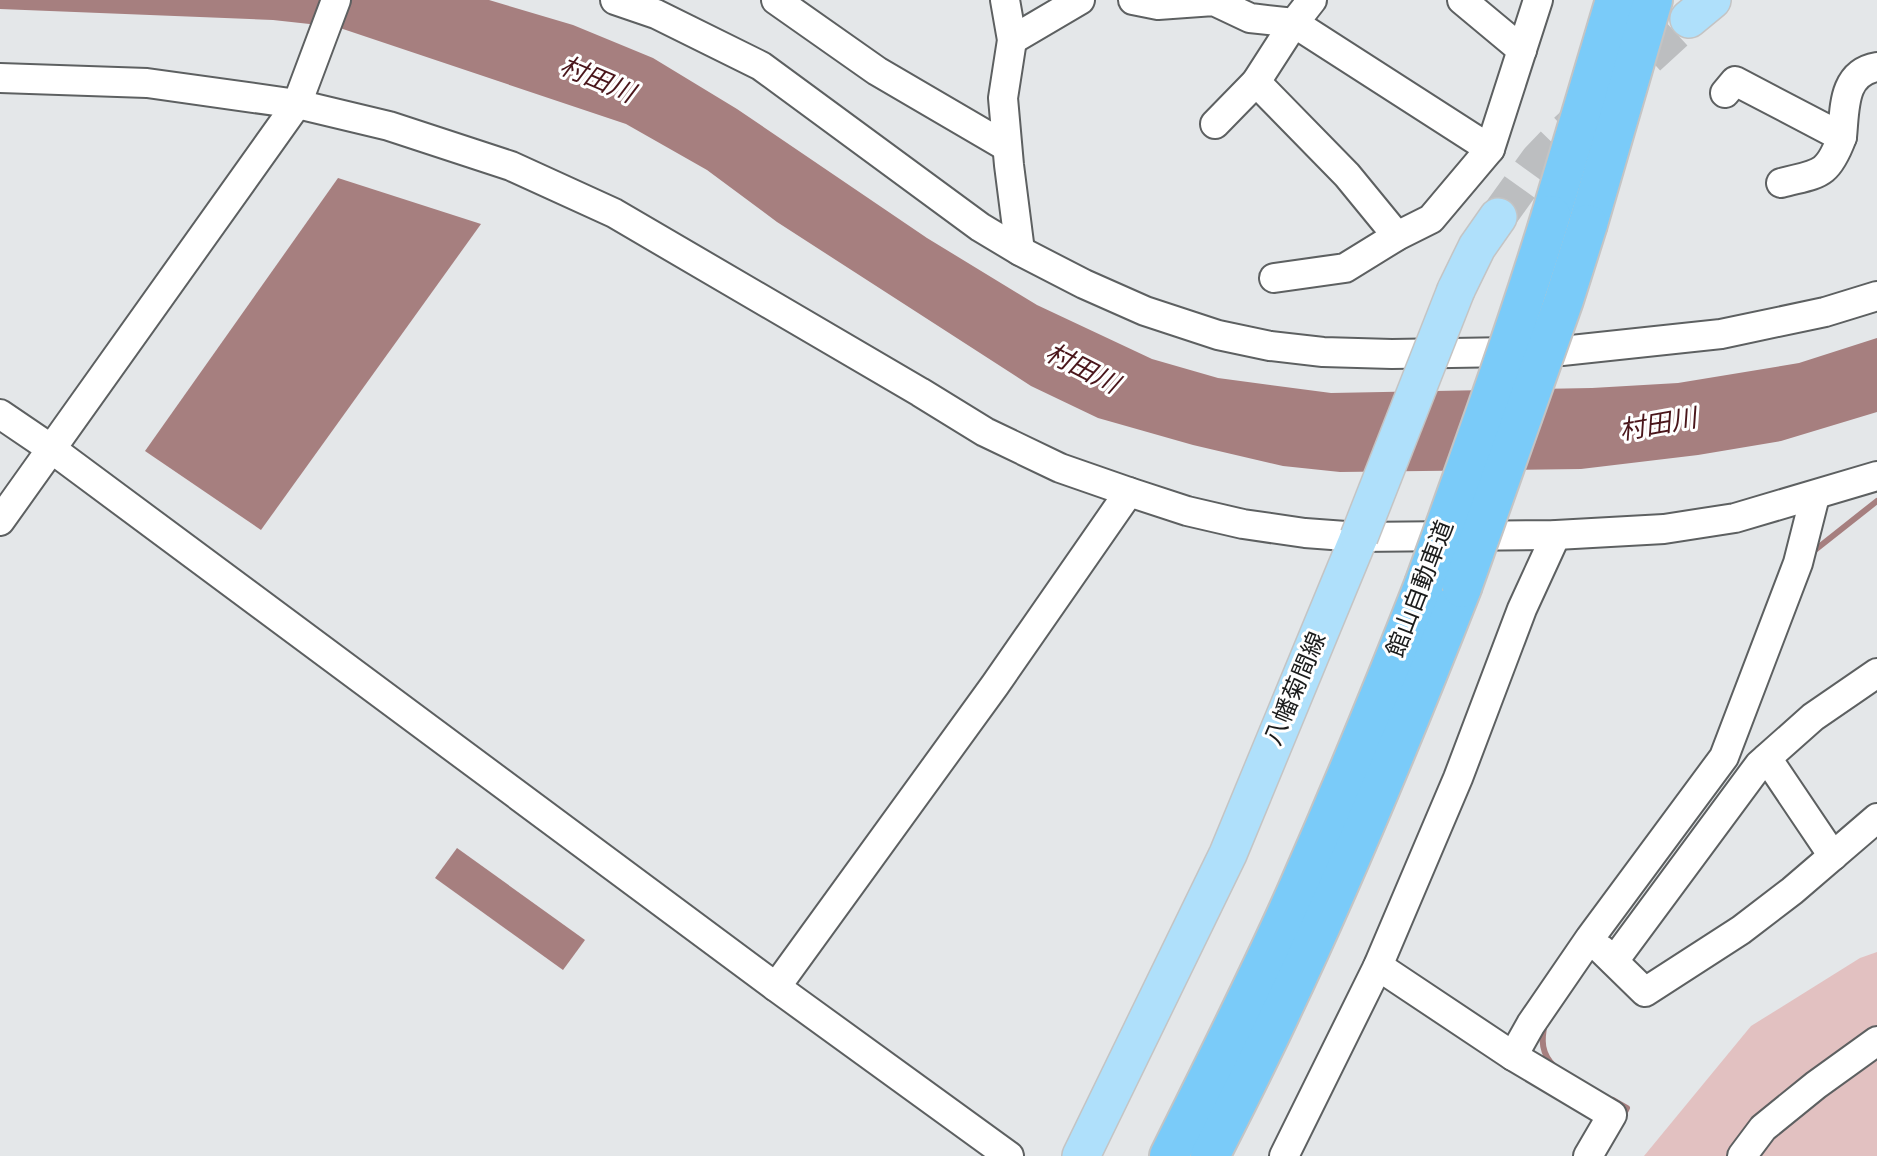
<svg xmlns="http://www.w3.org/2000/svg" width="1877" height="1156" viewBox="0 0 1877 1156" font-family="'Alegreya Sans','Noto Sans JP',sans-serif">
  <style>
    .green { fill: #e2c1c1 }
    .water { fill: #a67f7f }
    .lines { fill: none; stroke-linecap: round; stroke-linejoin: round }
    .stream { stroke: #a67f7f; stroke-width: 6 }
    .major-tunnel { stroke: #bcbec0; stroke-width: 37; stroke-dasharray: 37 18; stroke-linecap: butt }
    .minor-casing { stroke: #5d6061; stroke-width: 32 }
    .major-casing { stroke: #c4c4c4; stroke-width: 40 }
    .highway-casing { stroke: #c4c4c4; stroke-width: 42 }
    .minor { stroke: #fff; stroke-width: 28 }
    .major { stroke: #afe0fb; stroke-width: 37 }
    .highway { stroke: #7acbf9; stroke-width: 38 }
    .major-bridge-casing { stroke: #c4c4c4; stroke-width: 40; stroke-linecap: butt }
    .highway-bridge-casing { stroke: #c4c4c4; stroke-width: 42; stroke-linecap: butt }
    .major-bridge { stroke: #afe0fb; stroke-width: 37 }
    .highway-bridge { stroke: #7acbf9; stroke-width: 38 }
    .labels { text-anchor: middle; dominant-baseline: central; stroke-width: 6; stroke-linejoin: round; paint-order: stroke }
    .street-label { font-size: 24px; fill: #1b1c1c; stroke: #fff }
    .water-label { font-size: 26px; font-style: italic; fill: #4a161b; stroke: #fff }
  </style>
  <rect width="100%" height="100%" fill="#e4e7e9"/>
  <!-- green -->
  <path class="green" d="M 1877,952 L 1877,1156 L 1644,1156 L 1751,1026 L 1860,958 Z"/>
  <!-- water -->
  <g class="water">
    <path d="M 0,0 L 489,0 L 573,25 L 653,58 L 737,109 L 927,238 L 1037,305 L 1152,359 L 1218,378 L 1331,393 L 1592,388 L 1678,383 L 1799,363 L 1877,338 L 1877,412 L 1781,441 L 1698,455 L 1581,469 L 1340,472 L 1283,466 L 1193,445 L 1098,418 L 1031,386 L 777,222 L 707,170 L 626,124 L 337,27 L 273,20 L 0,9 Z"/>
    <path d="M 338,178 L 481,224 L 261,530 L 145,451 Z"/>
    <path d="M 457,848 L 585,940 L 563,970 L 435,878 Z"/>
  </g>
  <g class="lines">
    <!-- stream -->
    <g class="stream">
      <path d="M 1810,554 L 1877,501"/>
      <path d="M 1545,1023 C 1541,1040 1541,1054 1555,1067"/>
      <path d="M 1613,1100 L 1627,1108 L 1622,1118"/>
    </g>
    <!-- major-tunnel -->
    <path class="major-tunnel" d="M 1498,217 L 1539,160 L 1566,132 L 1689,19"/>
    <!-- minor casing -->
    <g class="minor-casing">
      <g id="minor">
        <path d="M 615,0 L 656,14 L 761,66 L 980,227 L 1020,251 L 1084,284 L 1145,311 L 1218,335 L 1270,346 L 1323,352 L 1392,354 L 1562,351 L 1721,334 L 1825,312 L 1877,296"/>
        <path d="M 776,0 L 877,71 L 1007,147"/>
        <path d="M 1005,0 L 1012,40 L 1003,98 L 1009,165 L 1020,251"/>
        <path d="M 1133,0 L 1158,5 L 1214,1 L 1250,18 L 1294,23 L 1312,0"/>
        <path d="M 1462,0 L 1522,50"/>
        <path d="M 1012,40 L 1080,0"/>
        <path d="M 0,78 L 147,83 L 297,104 L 389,126 L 511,166 L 614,213 L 920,392 L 985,432 L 1060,468 L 1129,492 L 1187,511 L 1243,524 L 1305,533 L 1359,537 L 1556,535 L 1664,529 L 1735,518 L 1877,476"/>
        <path d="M 1256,82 L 1347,175 L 1397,236"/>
        <path d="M 1725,93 L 1735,81 L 1842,137 C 1845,109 1842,73 1877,67"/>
        <path d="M 1215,124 L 1256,82 L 1294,23 L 1490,149"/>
        <path d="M 1781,183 C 1819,173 1827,177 1842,137"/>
        <path d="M 1274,278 L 1345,268 L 1397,236 L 1431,219 L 1490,149 L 1538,0"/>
        <path d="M 0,414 L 53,450 L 776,987 L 1009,1156"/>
        <path d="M 0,521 L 297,104 L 336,0"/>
        <path d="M 1767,758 L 1833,856"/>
        <path d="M 1602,950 L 1645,992 L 1741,930 L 1792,891 L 1877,818"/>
        <path d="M 1614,961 L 1759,765 L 1813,717 L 1877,673"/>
        <path d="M 1378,966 L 1513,1056 L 1612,1115 L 1588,1156"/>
        <path d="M 776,987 L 995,685 L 1129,492"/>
        <path d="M 1513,1056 L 1531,1024 L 1590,938 L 1724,757 L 1798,563 L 1815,496"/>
        <path d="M 1284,1156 L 1378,966 L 1458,778 L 1522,609 L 1556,535"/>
        <path d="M 1742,1156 L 1763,1128 L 1816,1085 L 1877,1041"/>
      </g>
    </g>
    <!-- major casing -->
    <g class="major-casing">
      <g id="major">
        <path d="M 1689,19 L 1712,0"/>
        <path d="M 1456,290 L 1477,247 L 1498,217"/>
        <path d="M 1081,1156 L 1228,854 L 1359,537"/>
      </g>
    </g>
    <!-- highway casing -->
    <g class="highway-casing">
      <g id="highway">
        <path d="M 1551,215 L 1615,0"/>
        <path d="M 1588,224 L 1653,0"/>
        <path d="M 1169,1156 C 1213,1067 1258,979 1298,888 C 1342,788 1384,686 1424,584"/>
        <path d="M 1210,1156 C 1235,1107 1260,1058 1283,1008 C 1348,871 1406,730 1462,588"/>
      </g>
    </g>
    <!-- minor -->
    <use href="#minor" class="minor"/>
    <!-- major -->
    <use href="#major" class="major"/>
    <!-- highway -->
    <use href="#highway" class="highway"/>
    <!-- major-bridge casing -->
    <g class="major-bridge-casing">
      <path id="major-bridge" d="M 1359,537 L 1456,290"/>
    </g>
    <!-- highway-bridge casing -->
    <g class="highway-bridge-casing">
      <g id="highway-bridge">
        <path d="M 1424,584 C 1468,462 1513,339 1551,215"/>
        <path d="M 1462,588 L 1564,300 L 1588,224"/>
      </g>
    </g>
    <!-- major-bridge -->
    <use href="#major-bridge" class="major-bridge"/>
    <!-- highway-bridge -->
    <use href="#highway-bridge" class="highway-bridge"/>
  </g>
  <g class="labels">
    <!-- street labels -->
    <g class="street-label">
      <text transform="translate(1421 589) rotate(-69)">館山自動車道</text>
      <text transform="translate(1296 689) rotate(-67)">八幡菊間線</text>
    </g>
    <!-- water labels -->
    <g class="water-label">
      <text transform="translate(597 80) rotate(23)">村田川</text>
      <text transform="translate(1082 369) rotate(27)">村田川</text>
      <text transform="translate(1658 425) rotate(-10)">村田川</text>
    </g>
  </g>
</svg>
